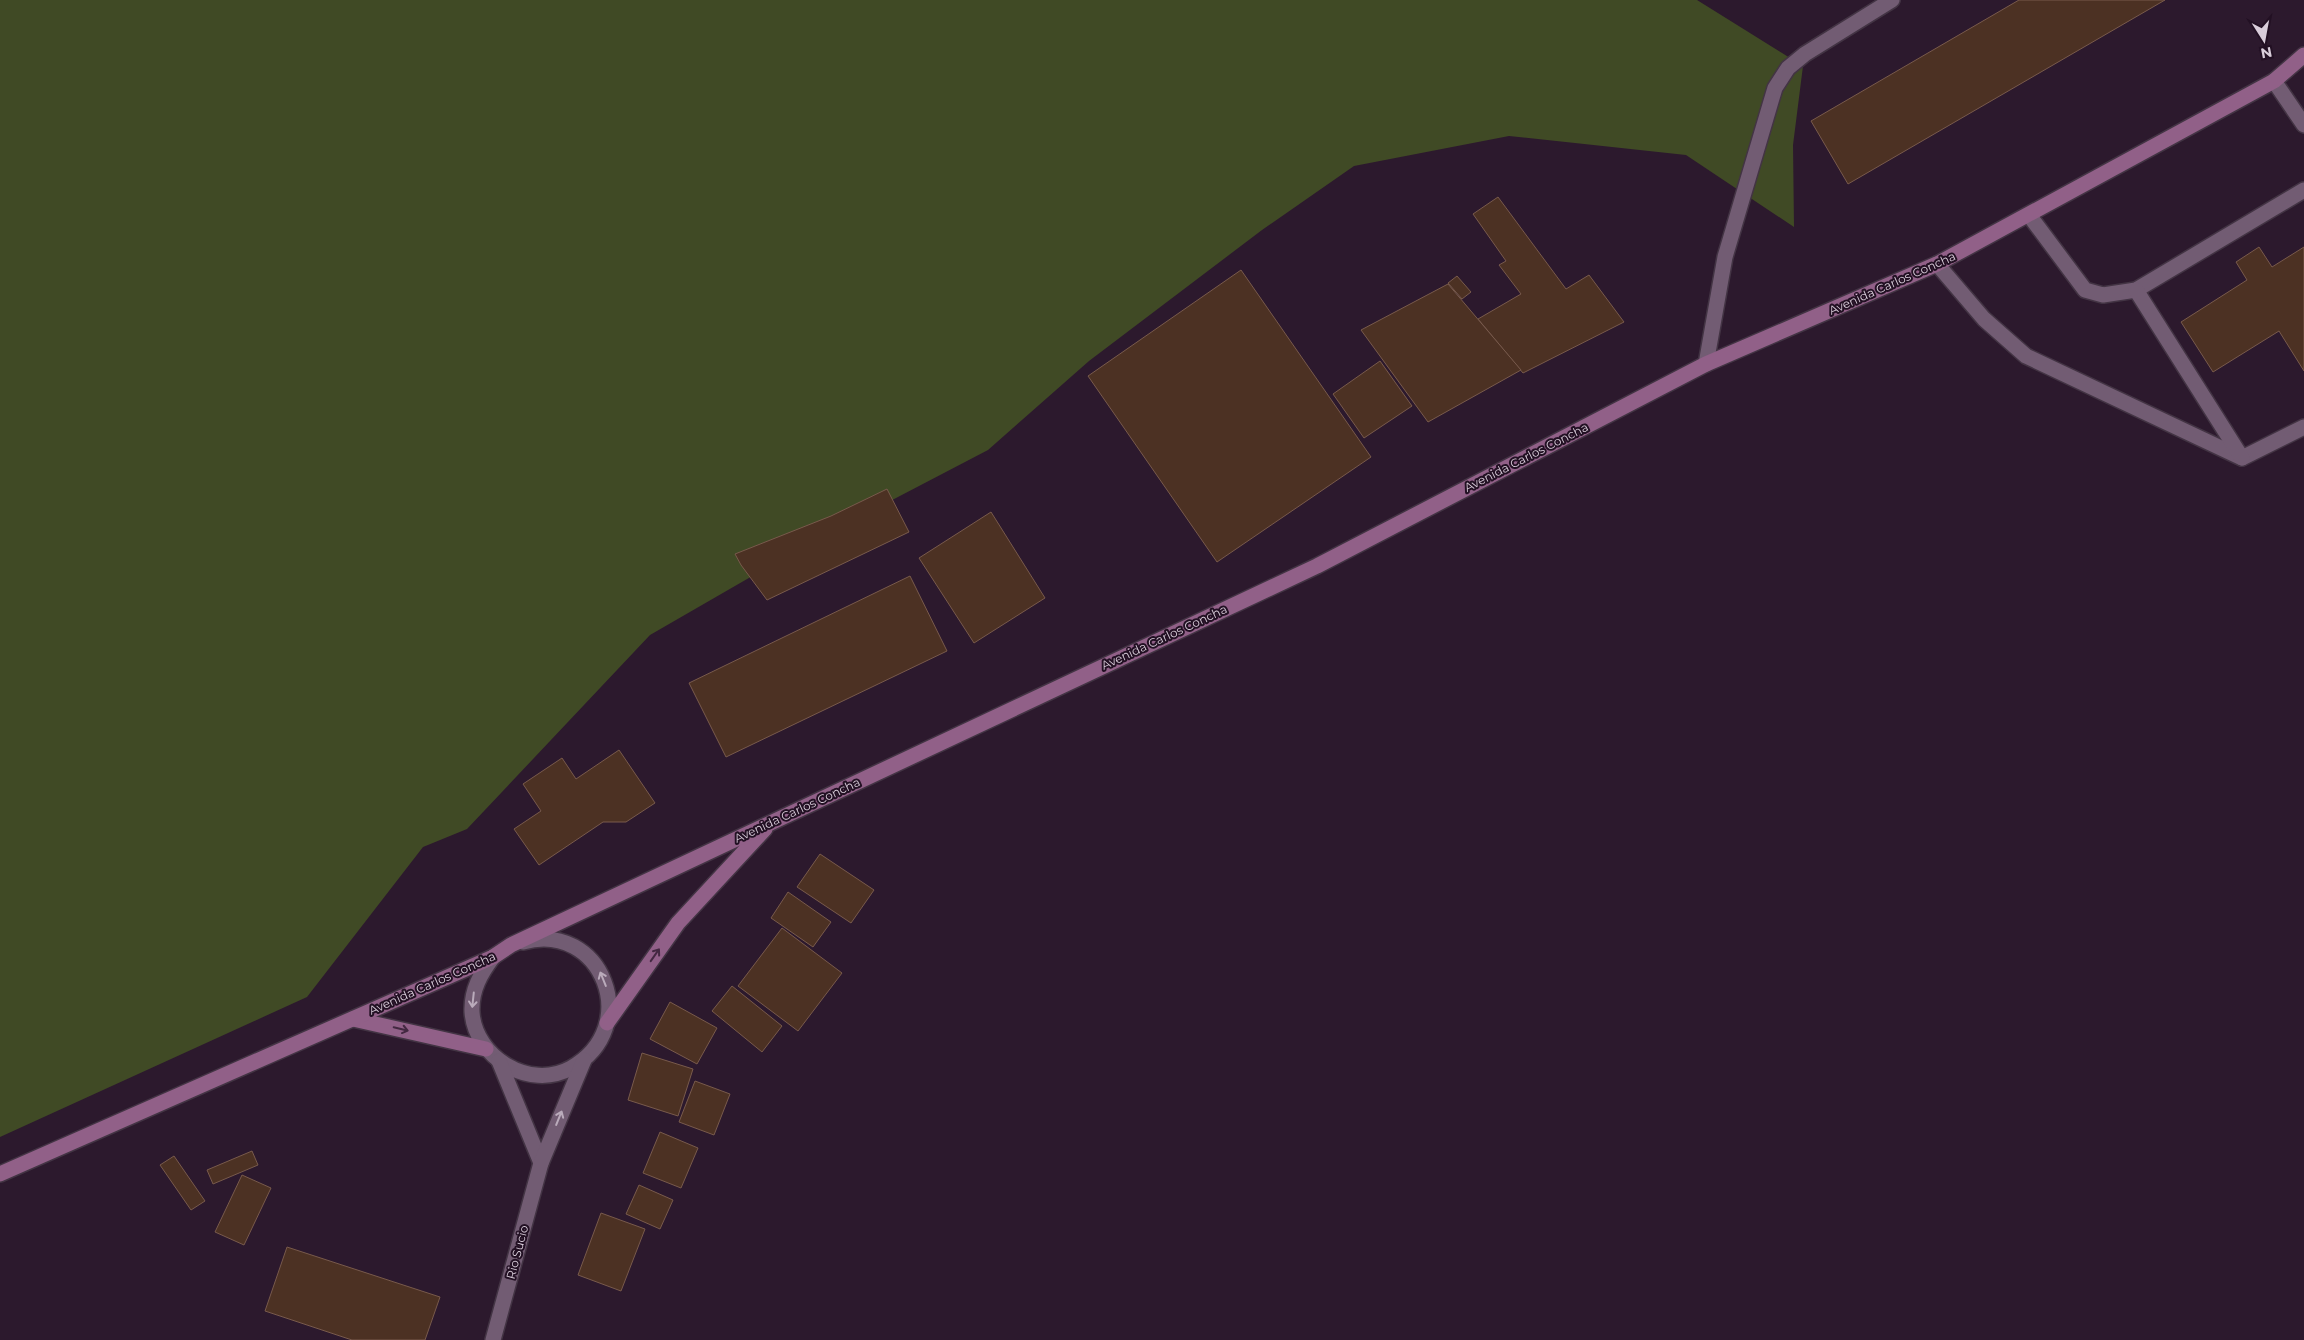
<svg xmlns="http://www.w3.org/2000/svg" width="2304" height="1340" viewBox="0 0 2304 1340" font-family="Montserrat,sans-serif">
  <style>
    .green { fill: #404a25 }
    .building { fill: #4c3123; stroke: #785a4c }
    .lines { fill: none; stroke-linecap: round; stroke-linejoin: round }
    .lane-casing { stroke: #433444; stroke-width: 18 }
    .street-casing { stroke: #433444; stroke-width: 18 }
    .secondary-casing { stroke: #433444; stroke-width: 18 }
    .lane { stroke: #725c73; stroke-width: 15 }
    .street { stroke: #725c73; stroke-width: 15 }
    .secondary { stroke: #916088; stroke-width: 15 }
    .oneway { stroke: #432841 }
    .oneway2 { stroke: #baabbb }
    .labels { text-anchor: middle; dominant-baseline: central; stroke-width: 4; stroke-linejoin: round; paint-order: stroke }
    .street-label { font-size: 12px; fill: #d9cdda; stroke: #221023 }
  </style>
  <rect width="100%" height="100%" fill="#2c192d"/>
  <!-- green -->
  <path class="green" d="M 0,0 L 1697,0 L 1803,66 L 1793,145 L 1794,227 L 1686,155 L 1509,136 L 1354,166 L 1262,230 L 1089,361 L 988,450 L 806,545 L 650,635 L 467,829 L 423,847 L 307,997 L 0,1137 Z"/>
  <!-- building -->
  <g class="building">
    <path d="M 2019,0 L 2165,0 L 1848,184 L 1811,121 Z"/>
    <path d="M 1498,197 L 1566,289 L 1589,275 L 1624,322 L 1523,373 L 1478,319 L 1521,294 L 1499,265 L 1506,261 L 1473,214 Z"/>
    <path d="M 2259,247 L 2272,267 L 2304,247 L 2304,371 L 2279,331 L 2213,372 L 2181,322 L 2247,280 L 2236,262 Z"/>
    <path d="M 1241,270 L 1371,457 L 1217,562 L 1088,376 Z"/>
    <path d="M 1457,276 L 1471,292 L 1462,299 L 1448,283 Z"/>
    <path d="M 1448,284 L 1521,370 L 1428,422 L 1361,330 Z"/>
    <path d="M 1380,361 L 1412,406 L 1364,438 L 1333,394 Z"/>
    <path d="M 887,489 L 909,532 L 767,600 L 741,565 L 735,554 L 831,516 Z"/>
    <path d="M 991,512 L 1045,598 L 974,643 L 919,558 Z"/>
    <path d="M 910,576 L 947,651 L 726,757 L 689,683 Z"/>
    <path d="M 619,750 L 655,803 L 626,822 L 603,822 L 539,865 L 514,829 L 541,811 L 523,784 L 562,758 L 576,779 Z"/>
    <path d="M 820,854 L 874,890 L 851,923 L 797,887 Z"/>
    <path d="M 788,892 L 831,922 L 813,947 L 771,918 Z"/>
    <path d="M 782,928 L 842,973 L 798,1031 L 738,986 Z"/>
    <path d="M 732,986 L 782,1026 L 762,1052 L 712,1011 Z"/>
    <path d="M 670,1002 L 717,1028 L 697,1064 L 650,1039 Z"/>
    <path d="M 642,1053 L 693,1069 L 678,1116 L 628,1100 Z"/>
    <path d="M 695,1081 L 730,1094 L 714,1135 L 679,1122 Z"/>
    <path d="M 660,1132 L 698,1148 L 681,1188 L 643,1173 Z"/>
    <path d="M 252,1151 L 258,1165 L 213,1184 L 207,1170 Z"/>
    <path d="M 174,1156 L 205,1201 L 191,1210 L 160,1165 Z"/>
    <path d="M 242,1175 L 271,1188 L 244,1245 L 215,1232 Z"/>
    <path d="M 639,1185 L 673,1200 L 660,1229 L 626,1214 Z"/>
    <path d="M 601,1213 L 645,1229 L 621,1291 L 578,1275 Z"/>
    <path d="M 287,1247 L 440,1297 L 425,1340 L 352,1340 L 265,1311 Z"/>
  </g>
  <g class="lines">
    <!-- lane casing -->
    <g class="lane-casing">
      <g id="lane">
        <path d="M 2274,81 L 2304,125"/>
        <path d="M 2029,215 L 2085,290 L 2103,295 L 2136,290 L 2304,190"/>
        <path d="M 1937,264 L 1984,319 L 2026,356 L 2242,458 L 2304,427"/>
        <path d="M 2136,290 L 2242,458"/>
        <path d="M 1706,364 L 1725,257 L 1775,88 L 1788,68 L 1805,54 L 1892,0"/>
      </g>
    </g>
    <!-- street casing -->
    <g class="street-casing">
      <g id="street">
        <path d="M 493,957 C 481,973 471,990 472,1012 C 475,1057 529,1091 571,1068 C 644,1027 602,920 523,942"/>
        <path d="M 499,1061 L 541,1163"/>
        <path d="M 493,1340 L 541,1163 L 584,1060"/>
      </g>
    </g>
    <!-- secondary casing -->
    <g class="secondary-casing">
      <g id="secondary">
        <path d="M 353,1019 L 486,1049"/>
        <path d="M 607,1023 L 678,923 L 765,829"/>
        <path d="M 0,1174 L 493,957 L 511,945 L 1317,566 L 1706,364 L 1937,264 L 2274,81 L 2304,55"/>
      </g>
    </g>
    <!-- lane -->
    <use href="#lane" class="lane"/>
    <!-- street -->
    <use href="#street" class="street"/>
    <!-- secondary -->
    <use href="#secondary" class="secondary"/>
  </g>
  <!-- one-way arrows -->
  <defs><path id="oneway-shaft" d="M-6 0H5M1.5-3L5.5 0L1.5 3" fill="none" stroke-width="1.6" stroke-linecap="round" stroke-linejoin="round" transform="scale(1.25)"/></defs>
  <g class="oneway">
    <use href="#oneway-shaft" transform="translate(655 955) rotate(-55)"/>
    <use href="#oneway-shaft" transform="translate(401 1029) rotate(13)"/>
  </g>
  <g class="oneway2">
    <use href="#oneway-shaft" transform="translate(603 979) rotate(-112)"/>
    <use href="#oneway-shaft" transform="translate(473 1000) rotate(96)"/>
    <use href="#oneway-shaft" transform="translate(559 1118) rotate(-68)"/>
  </g>
  <g class="labels">
    <!-- street labels -->
    <g class="street-label">
      <text transform="translate(1892 283) rotate(-24)">Avenida Carlos Concha</text>
      <text transform="translate(1526 457) rotate(-27)">Avenida Carlos Concha</text>
      <text transform="translate(1164 637) rotate(-25)">Avenida Carlos Concha</text>
      <text transform="translate(797 810) rotate(-25)">Avenida Carlos Concha</text>
      <text transform="translate(432 983) rotate(-24)">Avenida Carlos Concha</text>
      <text transform="translate(517 1252) rotate(-75)">Rio Sucio</text>
    </g>
  </g>
  <!-- north arrow -->
  <g transform="translate(2264 40) rotate(169)" stroke="#221023" stroke-width="4" paint-order="stroke">
  <path d="M0-4L9 19L0 12L-9 19Z" fill="#d9cdda"/>
  <text y="-8" font-size="14" font-weight="bold" text-anchor="middle" fill="#d9cdda">N</text>
  </g>
</svg>
